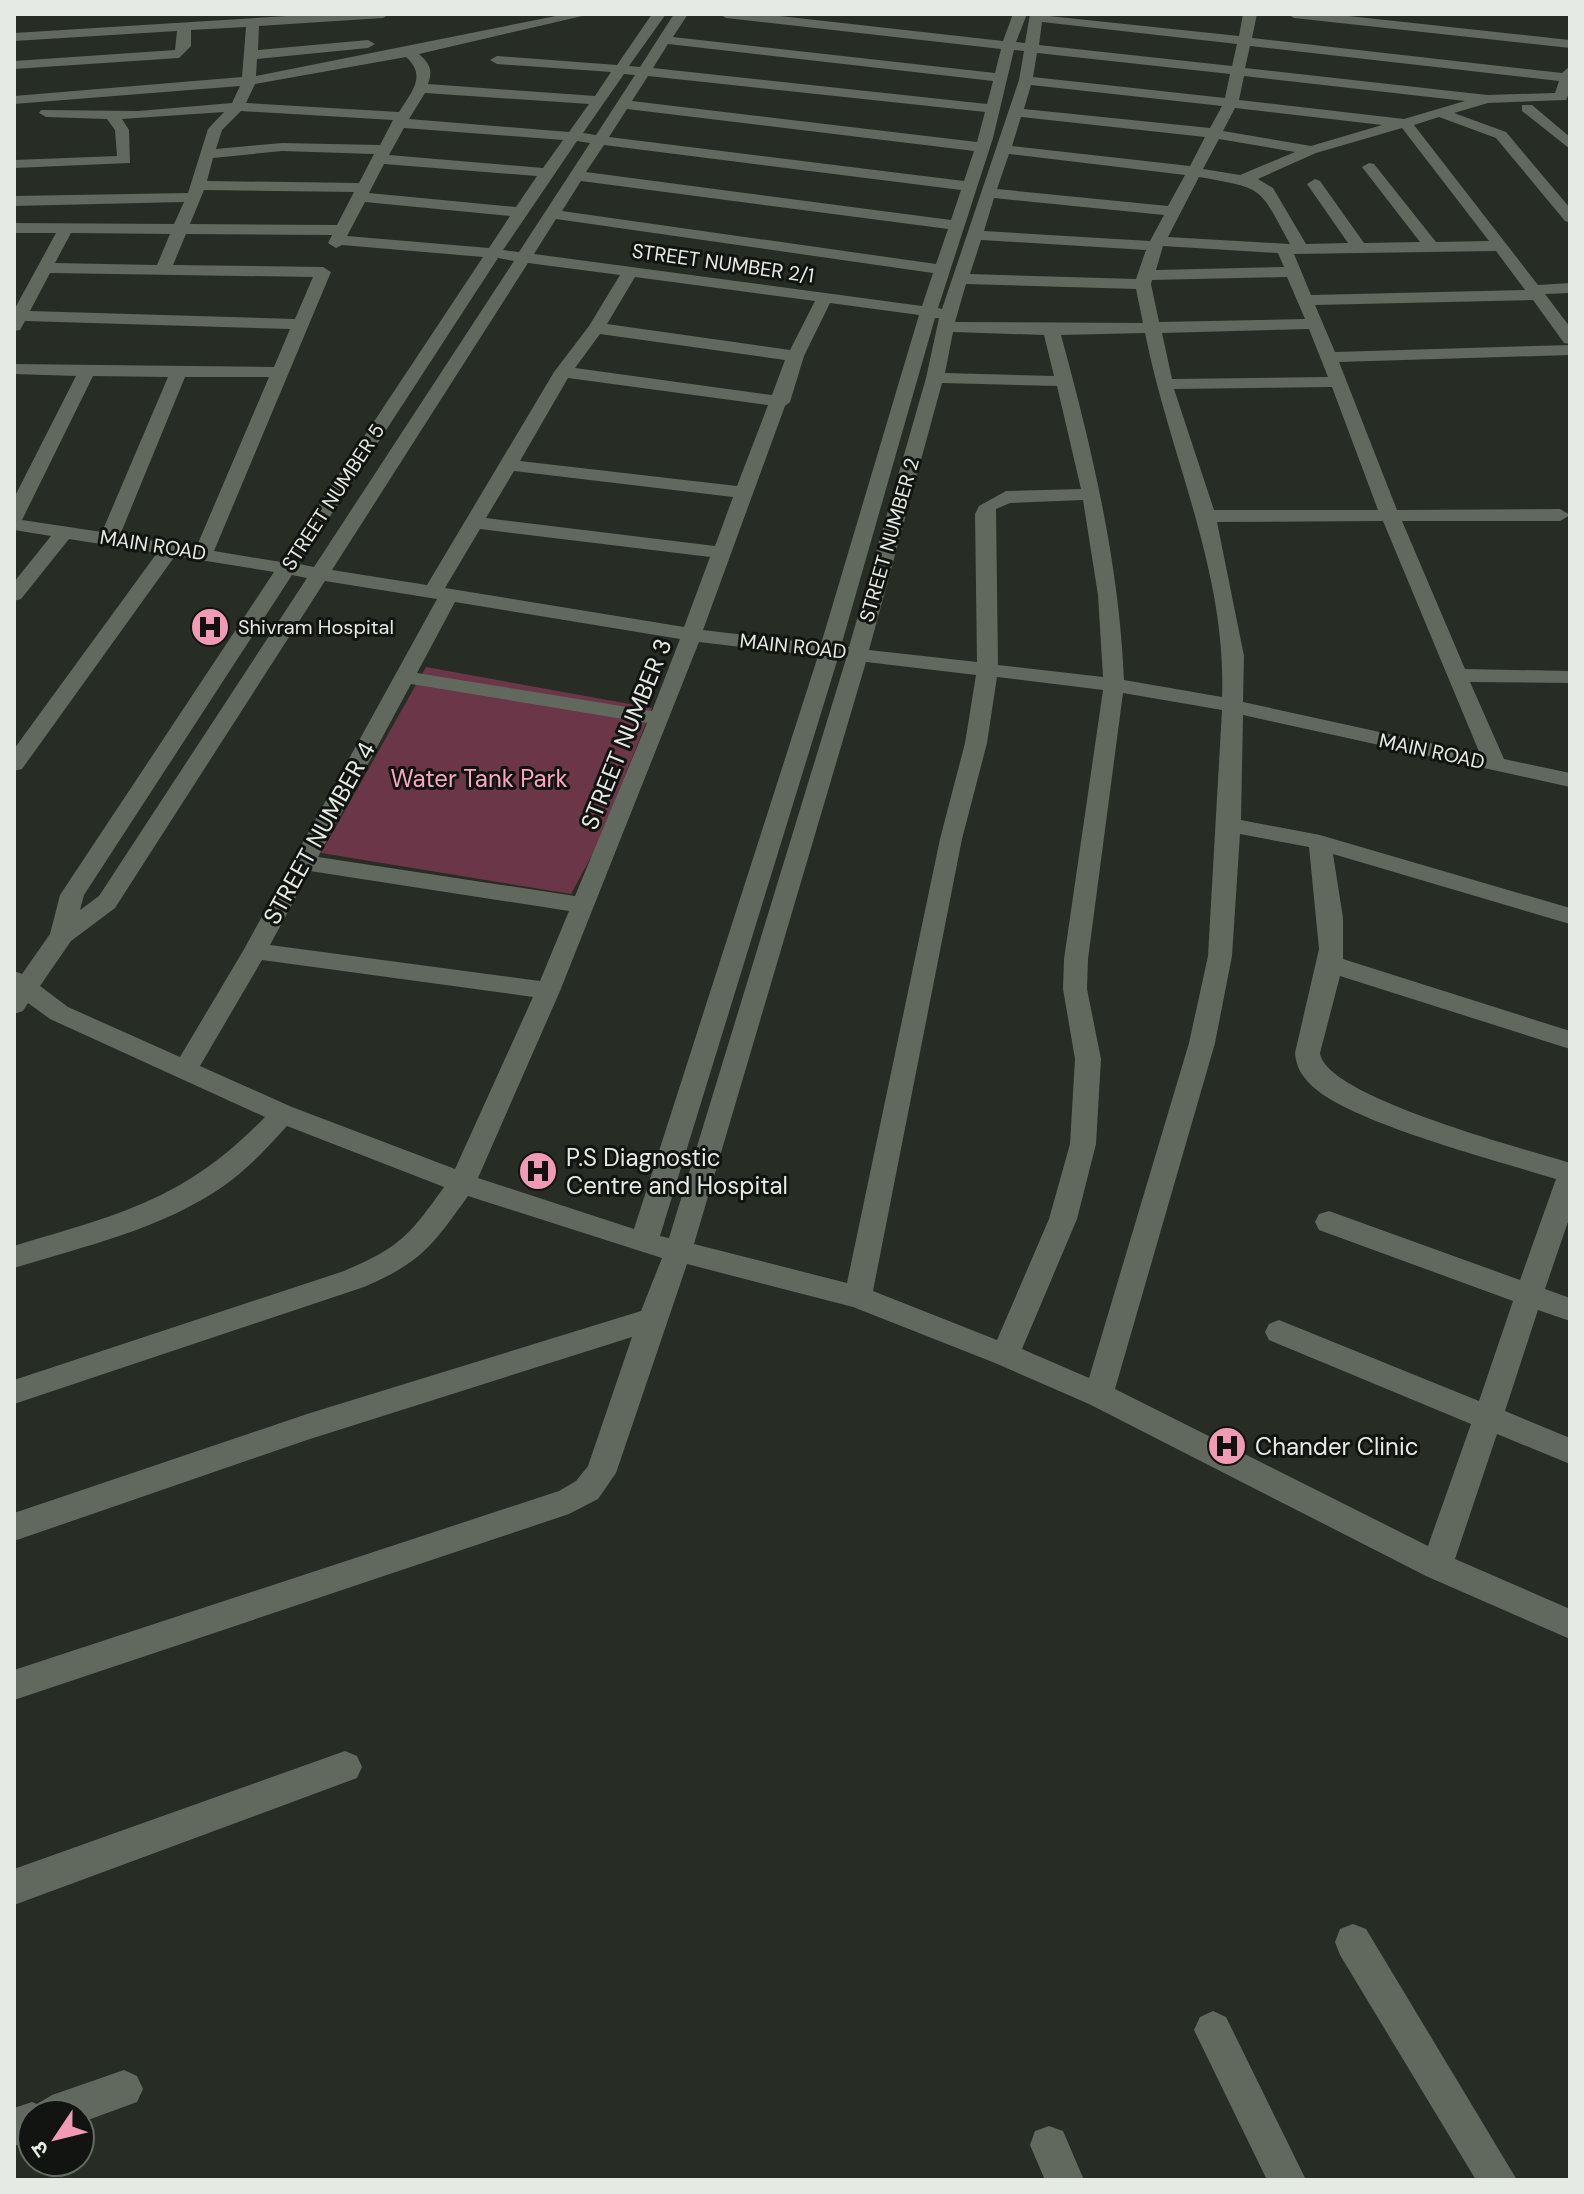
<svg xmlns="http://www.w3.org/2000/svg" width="1584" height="2194" viewBox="0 0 1584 2194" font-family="'DM Sans','Noto Sans Devanagari',sans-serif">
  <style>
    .green { fill: #6a3648 }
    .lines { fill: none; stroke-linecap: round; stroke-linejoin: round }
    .minor { fill: #61685e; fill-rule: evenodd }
    .labels { text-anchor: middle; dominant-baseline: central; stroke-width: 6; stroke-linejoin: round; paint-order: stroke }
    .far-street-label { font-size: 20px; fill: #e6eae4; stroke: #111410 }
    .far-poi-label { font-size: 20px; fill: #e6eae4; stroke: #111410; text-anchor: start }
    .street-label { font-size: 24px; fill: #e6eae4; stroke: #111410 }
    .park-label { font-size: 24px; fill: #fca6c1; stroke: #111410 }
    .poi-label { font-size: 24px; fill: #e6eae4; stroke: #111410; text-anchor: start }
  </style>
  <rect width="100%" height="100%" fill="#272c24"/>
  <!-- green -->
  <path class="green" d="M 426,667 L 652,708 L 596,848 L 571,894 L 321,853 Z"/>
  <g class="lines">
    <!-- minor -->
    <g class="minor">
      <path d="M 320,14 L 390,14 L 383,18 L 259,26 L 258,50 L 368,40 L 375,44 L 368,48 L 257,59 L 256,76 L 566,14 L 591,14 L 419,54 C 430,64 433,70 428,84 L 595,96 L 611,72 L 497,64 L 490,60 L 497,56 L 617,65 L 652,14 L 666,14 L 629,66 L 640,67 L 674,14 L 688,14 L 673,37 L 995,73 L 1001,49 L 726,18 L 719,14 L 761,14 L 1003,41 L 1013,14 L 1027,14 L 1016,42 L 1025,43 L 1030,14 L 1239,36 L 1243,14 L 1257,14 L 1252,38 L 1562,73 L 1570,66 L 1570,91 L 1566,100 L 1488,103 L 1454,113 L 1506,132 L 1570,208 L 1570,223 L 1565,221 L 1496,138 L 1439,117 L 1414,125 L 1538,285 L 1570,283 L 1570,293 L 1545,294 L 1570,327 L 1570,344 L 1564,343 L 1533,300 L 1315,305 L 1335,352 L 1570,345 L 1570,355 L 1339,362 L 1397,510 L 1560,509 L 1570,515 L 1560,521 L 1402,521 L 1465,669 L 1570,671 L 1570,683 L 1470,682 L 1504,759 L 1570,773 L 1570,787 L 1243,715 L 1241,820 L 1320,835 L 1570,908 L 1570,924 L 1333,854 L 1343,918 L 1343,959 L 1570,1031 L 1570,1049 L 1340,976 L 1320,1053 C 1325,1097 1526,1149 1570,1163 L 1570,1216 L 1545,1289 L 1570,1298 L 1570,1321 L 1538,1310 L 1505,1411 L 1570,1438 L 1570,1464 L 1497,1434 L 1455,1559 L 1570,1609 L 1570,1639 L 1426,1576 L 1089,1404 L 995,1363 L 853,1307 L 687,1264 L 616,1473 L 598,1499 L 569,1514 L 14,1700 L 14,1670 L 559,1491 L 576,1481 L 588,1466 L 632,1337 L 307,1440 L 14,1541 L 14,1513 L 307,1414 L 641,1311 L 662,1258 L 468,1196 C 432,1246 422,1262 364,1287 L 14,1404 L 14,1380 L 344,1271 C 399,1248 410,1235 444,1187 L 287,1126 C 268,1147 248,1169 225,1185 C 163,1229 85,1246 14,1268 L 14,1246 C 120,1214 185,1200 265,1117 L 50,1019 L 28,1003 L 23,1011 L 14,1014 L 14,971 L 22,974 L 50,934 L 60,895 L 274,572 L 175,556 L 22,769 L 14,771 L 14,749 L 157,553 L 69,539 L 21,599 L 14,601 L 14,582 L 51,536 L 14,530 L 14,498 L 76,376 L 14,374 L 14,364 L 274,367 L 290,329 L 25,321 L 20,330 L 14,331 L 14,310 L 56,233 L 14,233 L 14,223 L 174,224 L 184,202 L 14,206 L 14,196 L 188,193 L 208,129 L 224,112 L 122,119 L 129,130 L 130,163 L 14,168 L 14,160 L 117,156 L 115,130 L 107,119 L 46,117 L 39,113 L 41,110 L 138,111 L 232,103 L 240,86 L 14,104 L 14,96 L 242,77 L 246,27 L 191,30 L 191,46 L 179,58 L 14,69 L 14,61 L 175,50 L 177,31 L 14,41 L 14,33 ZM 1042,22 L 1237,44 L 1232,66 L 1039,45 ZM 668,44 L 993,81 L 987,104 L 653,68 ZM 1250,46 L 1559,81 L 1555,93 L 1487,95 L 1245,68 ZM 1014,50 L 1024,51 L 1019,80 L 942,309 L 938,308 L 993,138 ZM 1037,53 L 1230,74 L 1225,98 L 1033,77 ZM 406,57 C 427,76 412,91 399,112 L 246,103 L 255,84 ZM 624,74 L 635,75 L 596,135 L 583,133 ZM 648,76 L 985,112 L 977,142 L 632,101 ZM 1244,76 L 1465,101 L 1404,119 L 1239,100 ZM 1031,85 L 1222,106 L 1210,128 L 1024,109 ZM 425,93 L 589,104 L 569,132 L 409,119 ZM 1235,108 L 1382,125 L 1311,146 L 1223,131 ZM 627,109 L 974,151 L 964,181 L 609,137 ZM 241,111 L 393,120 L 380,145 L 282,143 L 216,149 L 222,130 ZM 1021,117 L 1205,137 L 1190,166 L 1012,146 ZM 404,128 L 563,140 L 543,168 L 389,155 ZM 1402,128 L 1489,241 L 1436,242 L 1374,164 L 1369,163 L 1362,167 L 1420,242 L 1364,243 L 1320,181 L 1315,179 L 1307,184 L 1348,243 L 1306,244 L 1273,188 L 1258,179 L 1316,153 ZM 1219,139 L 1295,152 L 1240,175 L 1203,169 ZM 577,141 L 590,143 L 519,252 L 503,250 ZM 604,145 L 961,190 L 951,220 L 586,172 ZM 282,151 L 374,154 L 359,183 L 207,181 L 213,158 ZM 1009,154 L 1185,175 L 1168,206 L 997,189 ZM 384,164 L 537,176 L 516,207 L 369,193 ZM 1199,177 C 1266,189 1258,186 1290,244 L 1168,237 ZM 581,181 L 948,229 L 936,264 L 562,211 ZM 204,190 L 354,192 L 337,225 L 190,224 ZM 994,198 L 1164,215 L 1150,241 L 984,231 ZM 365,202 L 510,216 L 489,248 L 347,236 ZM 556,219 L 933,273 L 922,306 L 534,254 ZM 71,233 L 170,234 L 157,265 L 55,263 ZM 186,234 L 332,235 L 328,243 L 336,248 L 342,245 L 483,257 L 281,562 L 214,551 L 331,272 L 323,267 L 173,265 ZM 981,240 L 1146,250 L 1136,279 L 970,274 ZM 1163,246 L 1278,253 L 1284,267 L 1156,270 ZM 1496,251 L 1525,290 L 1311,295 L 1294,254 ZM 498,258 L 514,261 L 314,567 L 299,564 ZM 528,263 L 620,275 L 589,326 L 554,372 L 427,585 L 332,570 ZM 50,273 L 313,277 L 295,319 L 30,311 ZM 635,277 L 815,301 L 790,350 L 607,324 ZM 1287,277 L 1305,319 L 1159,322 L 1151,284 L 1152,280 ZM 966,284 L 1136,289 L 1143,323 L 955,322 ZM 830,303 L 919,315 L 821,644 L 703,630 L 785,406 L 790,402 L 804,356 ZM 935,318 L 939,318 L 926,378 L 849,647 L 841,646 ZM 1309,329 L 1328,377 L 1172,379 L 1162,333 ZM 953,332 L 1044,335 L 1054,376 L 945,373 ZM 1145,333 C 1169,454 1227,572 1222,697 L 1124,680 C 1119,562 1092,449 1061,335 ZM 600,334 L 785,360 L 772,395 L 575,368 ZM 93,376 L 168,377 L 102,532 L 22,520 ZM 185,377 L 269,377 L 196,548 L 120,535 ZM 568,378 L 768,405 L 737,486 L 520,461 ZM 942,383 L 1057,386 L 1081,489 L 1006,491 L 979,506 L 975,514 L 977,662 L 869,650 ZM 1332,387 L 1378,510 L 1214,510 L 1174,389 ZM 514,471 L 733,497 L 715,546 L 486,518 ZM 1083,500 L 1098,595 L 1103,677 L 998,665 L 996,509 L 1010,503 ZM 1383,521 L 1480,754 L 1243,702 L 1244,656 L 1217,522 ZM 480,529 L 710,557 L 684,627 L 445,588 ZM 292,575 L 307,578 L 99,896 L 80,910 L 84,895 ZM 325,581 L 437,599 L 243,951 L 180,1057 L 68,1007 L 40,986 L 71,941 L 115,908 ZM 455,602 L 680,639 L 652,711 L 417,673 ZM 699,642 L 818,656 L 634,1229 L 478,1178 L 560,991 ZM 838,658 L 846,659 L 669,1238 L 660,1236 ZM 866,662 L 976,675 L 965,743 L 940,839 L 847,1283 L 694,1244 ZM 997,677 L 1103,690 L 1064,959 L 1063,989 L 1075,1059 L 1070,1144 L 1049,1219 L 997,1340 L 873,1291 L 962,839 L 987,743 ZM 411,684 L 647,723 L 575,896 L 318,857 ZM 1123,693 L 1222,710 L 1208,956 L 1189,1043 L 1089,1378 L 1022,1349 L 1077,1219 L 1096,1144 L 1101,1059 L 1087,989 L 1088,959 ZM 1240,834 L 1309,847 L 1319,949 L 1295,1053 C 1296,1066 1301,1075 1311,1085 C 1350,1123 1499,1161 1556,1179 L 1520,1280 L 1329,1211 L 1319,1214 L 1315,1222 L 1319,1230 L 1513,1301 L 1479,1401 L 1279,1320 L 1269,1324 L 1265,1332 L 1269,1340 L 1471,1424 L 1428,1546 L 1115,1389 L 1215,1043 L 1232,956 ZM 310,871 L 569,911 L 540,981 L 270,945 ZM 262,960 L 533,997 L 455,1169 L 292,1107 L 200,1066 Z"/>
      <path d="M 1287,14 L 1330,14 L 1570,40 L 1570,48 L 1294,18 Z"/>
      <path d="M 1522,105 L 1532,105 L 1570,137 L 1570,149 L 1522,111 Z"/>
      <path d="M 345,1751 L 357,1756 L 362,1767 L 357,1778 L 14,1905 L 14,1869 Z"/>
      <path d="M 1353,1924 L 1366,1929 L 1517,2180 L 1476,2180 L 1340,1955 L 1335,1942 L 1340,1929 Z"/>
      <path d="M 1213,2011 L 1226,2017 L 1306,2180 L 1267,2180 L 1194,2030 L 1200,2017 Z"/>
      <path d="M 124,2070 L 137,2076 L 143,2089 L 137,2102 L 80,2123 L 80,2114 L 32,2114 L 32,2140 L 14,2146 L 14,2108 L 32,2102 L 37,2104 L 52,2095 Z"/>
      <path d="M 1049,2126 L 1063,2131 L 1084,2180 L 1045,2180 L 1030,2145 L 1035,2131 Z"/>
    </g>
  </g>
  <!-- icons -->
  <defs>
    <g id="hospital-disc" transform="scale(2)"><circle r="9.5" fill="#f09ab6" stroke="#111410"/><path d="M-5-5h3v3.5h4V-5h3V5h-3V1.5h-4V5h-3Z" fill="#111"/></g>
  </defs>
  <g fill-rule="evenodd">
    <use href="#hospital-disc" x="210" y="627"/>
    <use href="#hospital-disc" x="538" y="1171"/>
    <use href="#hospital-disc" x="1227" y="1446"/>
  </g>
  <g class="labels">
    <!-- far-street labels -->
    <g class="far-street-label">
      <text transform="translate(723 263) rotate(8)">STREET NUMBER 2/1</text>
      <text transform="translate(333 497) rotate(-57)">STREET NUMBER 5</text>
      <text transform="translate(889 540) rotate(-74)">STREET NUMBER 2</text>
      <text transform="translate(153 545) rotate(9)">MAIN ROAD</text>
      <text transform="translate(793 646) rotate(6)">MAIN ROAD</text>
      <text transform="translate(1432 751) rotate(12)">MAIN ROAD</text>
    </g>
    <!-- far-poi labels -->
    <g class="far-poi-label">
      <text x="238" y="627">Shivram Hospital</text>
    </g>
    <!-- street labels -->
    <g class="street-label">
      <text transform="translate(626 734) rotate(-68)">STREET NUMBER 3</text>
      <text transform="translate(319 833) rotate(-61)">STREET NUMBER 4</text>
    </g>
    <!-- park labels -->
    <g class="park-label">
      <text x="479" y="778">Water Tank Park</text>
    </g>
    <!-- poi labels -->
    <g class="poi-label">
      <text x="566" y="1157">P.S Diagnostic<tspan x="566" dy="28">Centre and Hospital</tspan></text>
      <text x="1255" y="1446">Chander Clinic</text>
    </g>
  </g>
  <!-- border -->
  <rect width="1584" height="2194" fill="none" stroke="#e6eae4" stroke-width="32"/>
  <!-- north arrow -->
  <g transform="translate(56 2138) rotate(235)"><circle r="38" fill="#111410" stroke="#666a65" stroke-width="2"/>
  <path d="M0-6L14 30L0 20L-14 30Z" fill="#f09ab6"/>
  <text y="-12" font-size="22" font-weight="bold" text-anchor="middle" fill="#e6eae4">उ</text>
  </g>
</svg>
